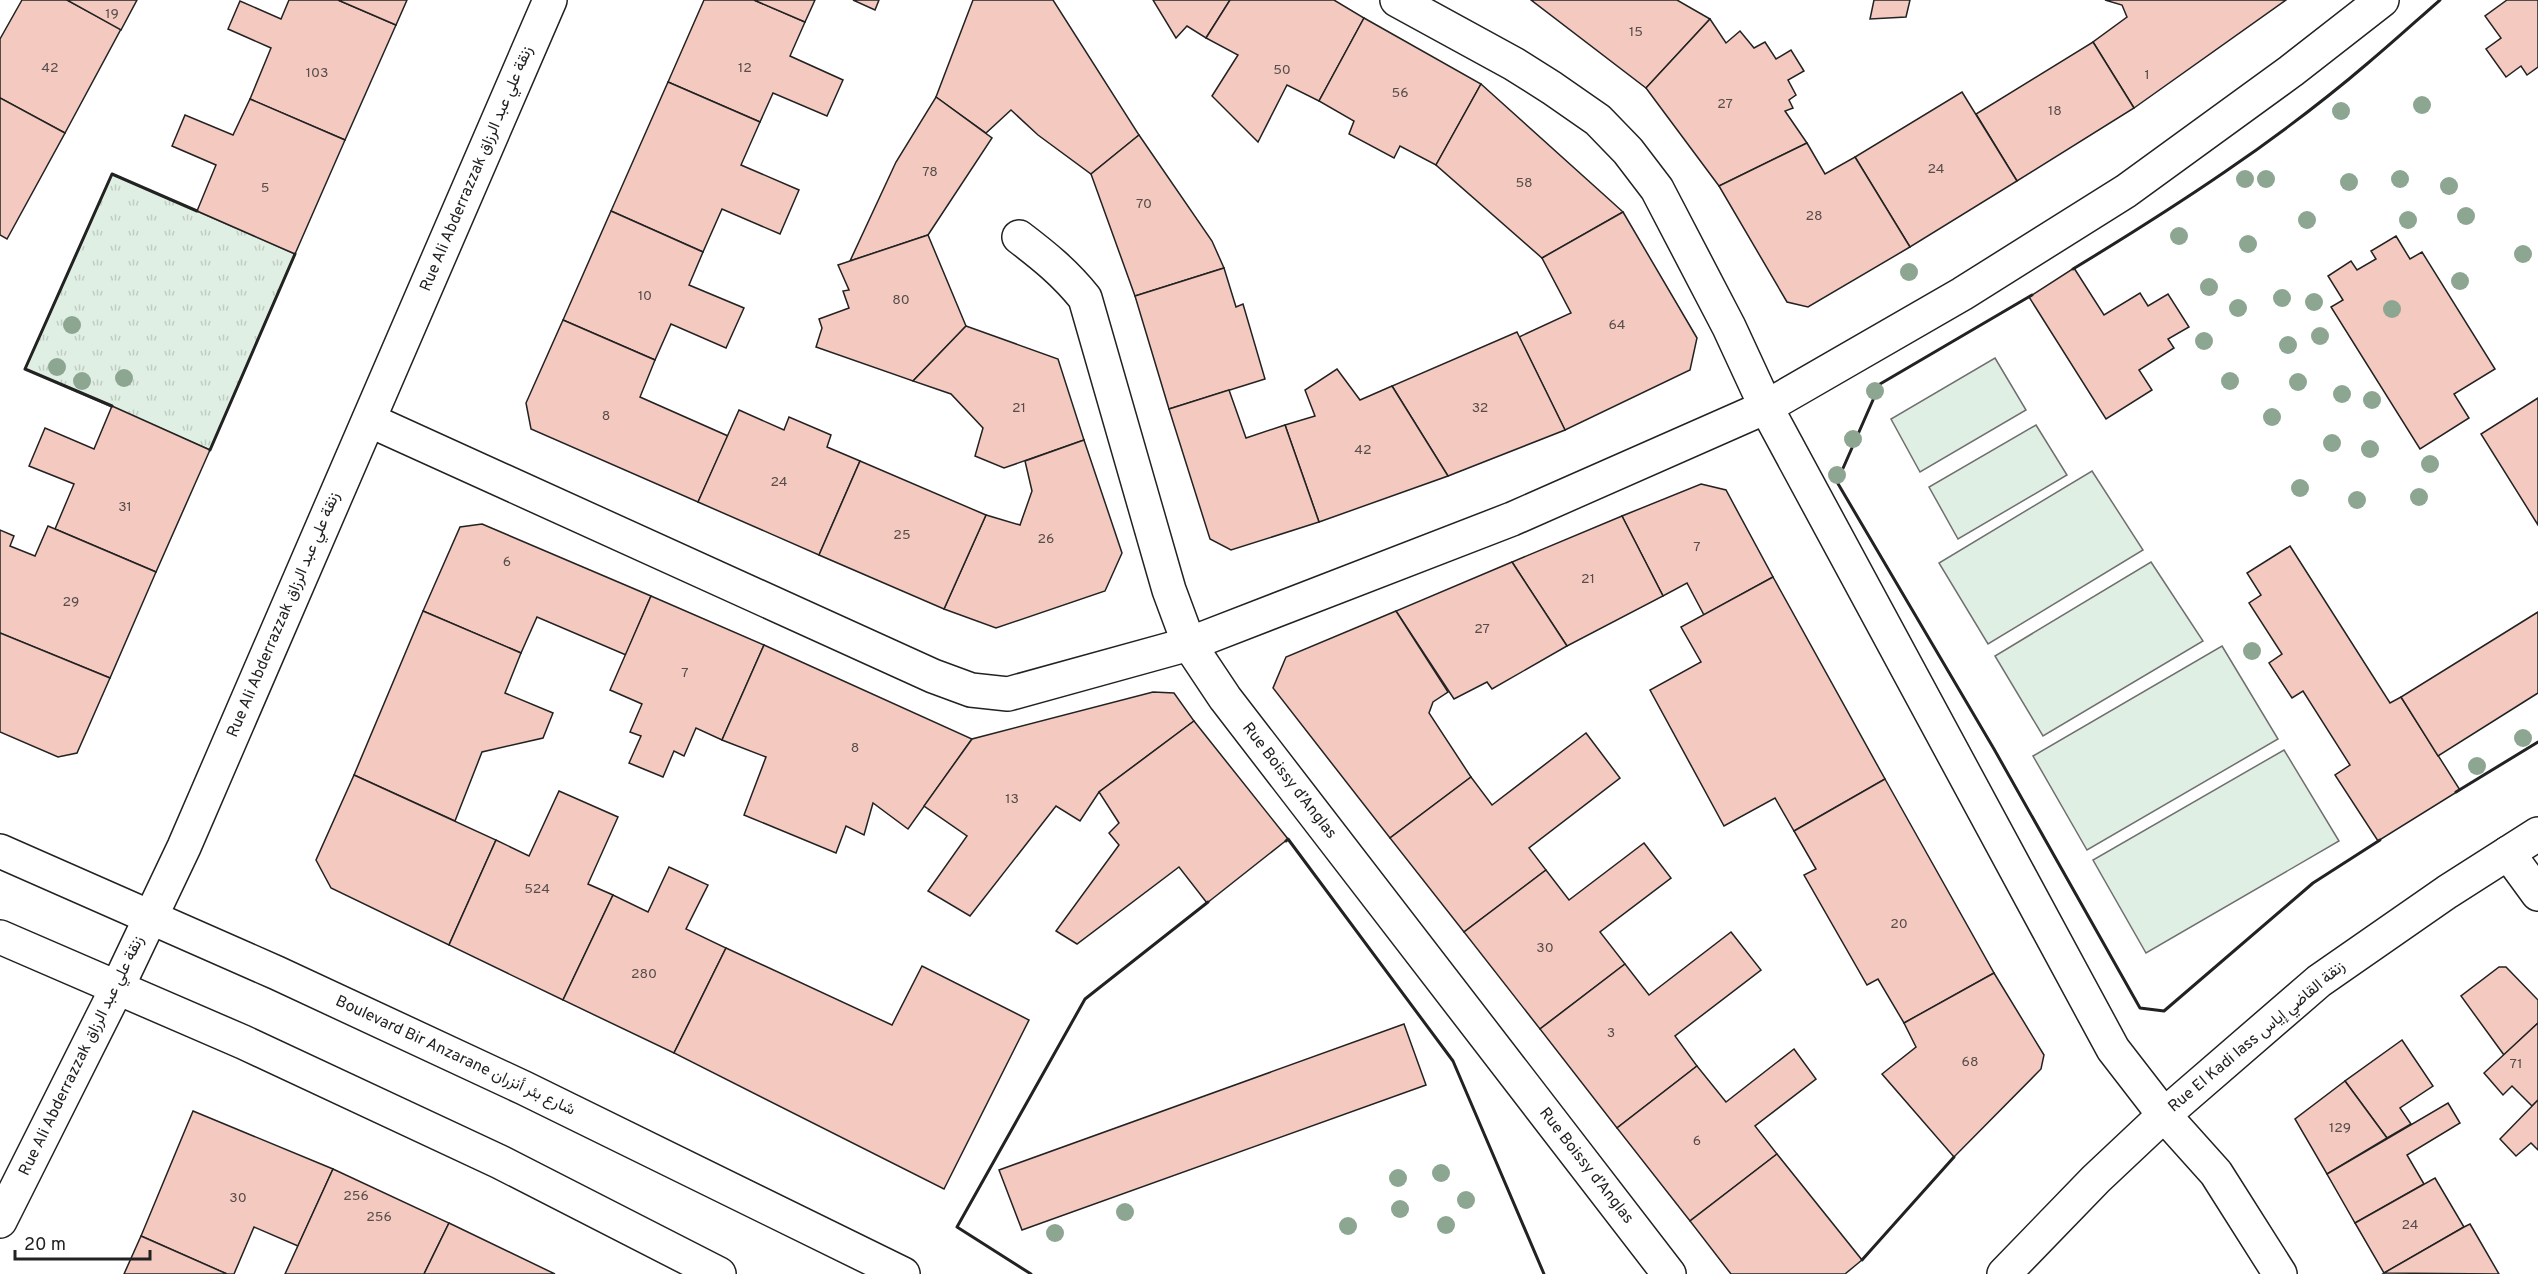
<svg xmlns="http://www.w3.org/2000/svg" width="2538" height="1274" viewBox="0 0 2538 1274" font-family="Overpass,Vazirmatn,sans-serif">
  <style>
    .grass { fill: url(#grass-tufts); stroke: #6f6f6f; stroke-width: 1.5 }
    .pitch { fill: #e0efe3; stroke: #6f6f6f; stroke-width: 1.5 }
    .building { fill: #f3c9c0; stroke: #222; stroke-width: 1.5 }
    .lines { fill: none; stroke-linecap: round; stroke-linejoin: round }
    .minor-casing { stroke: #222; stroke-width: 36 }
    .tertiary-casing { stroke: #222; stroke-width: 36 }
    .secondary-casing { stroke: #222; stroke-width: 36 }
    .minor { stroke: #fff; stroke-width: 33 }
    .tertiary { stroke: #fff; stroke-width: 33 }
    .secondary { stroke: #fff; stroke-width: 33 }
    .wall { stroke: #222; stroke-width: 3 }
    .tree { fill: #8da692 }
    .labels { text-anchor: middle; dominant-baseline: central; stroke-width: 4.5; stroke-linejoin: round; paint-order: stroke }
    .number-label { font-size: 14px; fill: #564c4a }
    .street-label { font-size: 16px; fill: #222; stroke: #fff }
  </style>
  <defs>
    <pattern id="grass-tufts" width="24" height="20" patternUnits="userSpaceOnUse" patternTransform="scale(1.5)"><rect width="24" height="20" fill="#e0efe3"/><path d="M3 7l-1-3M5 7V3M7 7l1-3M15 17l-1-3M17 17v-4M19 17l1-3" fill="none" stroke="#c0cdc2"/></pattern>
  </defs>
  <rect width="100%" height="100%" fill="#fff"/>
  <!-- grass -->
  <path class="grass" d="M 112,174 L 295,254 L 210,450 L 25,369 Z"/>
  <!-- pitch -->
  <g class="pitch">
    <path d="M 1995,358 L 2026,410 L 1920,472 L 1891,419 Z"/>
    <path d="M 2036,425 L 2067,475 L 1958,539 L 1929,487 Z"/>
    <path d="M 2092,471 L 2143,550 L 1988,644 L 1939,563 Z"/>
    <path d="M 2151,562 L 2203,641 L 2043,736 L 1995,656 Z"/>
    <path d="M 2222,646 L 2278,739 L 2087,850 L 2033,756 Z"/>
    <path d="M 2284,750 L 2339,841 L 2146,953 L 2093,860 Z"/>
  </g>
  <!-- building -->
  <g class="building">
    <path d="M 22,0 L 67,0 L 121,29 L 65,133 L 0,98 L 0,39 Z"/>
    <path d="M 67,0 L 137,0 L 121,30 Z"/>
    <path d="M 289,0 L 338,0 L 396,25 L 345,140 L 250,99 L 271,48 L 228,29 L 240,1 L 281,19 Z"/>
    <path d="M 338,0 L 407,0 L 396,25 Z"/>
    <path d="M 704,0 L 754,0 L 805,22 L 790,56 L 843,80 L 827,116 L 773,93 L 760,122 L 668,82 Z"/>
    <path d="M 754,0 L 815,0 L 805,22 Z"/>
    <path d="M 853,0 L 879,0 L 875,10 Z"/>
    <path d="M 973,0 L 1053,0 L 1139,135 L 1091,174 L 1038,135 L 1011,110 L 986,133 L 936,97 Z"/>
    <path d="M 1153,0 L 1230,0 L 1206,38 L 1187,26 L 1176,38 Z"/>
    <path d="M 1230,0 L 1334,0 L 1364,18 L 1319,101 L 1287,85 L 1258,142 L 1212,96 L 1238,55 L 1206,38 Z"/>
    <path d="M 1531,0 L 1677,0 L 1710,19 L 1646,88 Z"/>
    <path d="M 1874,0 L 1910,0 L 1906,17 L 1870,19 Z"/>
    <path d="M 2105,0 L 2286,0 L 2134,108 L 2093,42 L 2127,17 L 2122,5 Z"/>
    <path d="M 2507,0 L 2538,0 L 2538,67 L 2527,75 L 2521,66 L 2506,77 L 2486,49 L 2501,38 L 2485,16 Z"/>
    <path d="M 1364,18 L 1481,84 L 1436,165 L 1400,146 L 1394,158 L 1349,134 L 1354,121 L 1319,101 Z"/>
    <path d="M 1710,19 L 1726,43 L 1740,31 L 1754,48 L 1765,42 L 1776,59 L 1791,50 L 1804,71 L 1788,80 L 1796,95 L 1789,100 L 1793,108 L 1785,111 L 1807,143 L 1719,186 L 1646,88 Z"/>
    <path d="M 2093,42 L 2134,108 L 2017,181 L 1976,114 Z"/>
    <path d="M 668,82 L 760,122 L 741,165 L 799,190 L 780,234 L 722,209 L 703,252 L 611,211 Z"/>
    <path d="M 1481,84 L 1612,202 L 1623,212 L 1542,258 L 1436,165 Z"/>
    <path d="M 1962,92 L 2017,181 L 1910,247 L 1855,157 Z"/>
    <path d="M 936,97 L 992,138 L 928,235 L 850,261 L 896,162 Z"/>
    <path d="M 0,98 L 65,133 L 7,239 L 0,235 Z"/>
    <path d="M 250,99 L 345,140 L 295,254 L 197,211 L 216,165 L 172,146 L 185,115 L 233,135 Z"/>
    <path d="M 1139,135 L 1212,241 L 1224,268 L 1135,296 L 1091,174 Z"/>
    <path d="M 1807,143 L 1825,174 L 1855,157 L 1910,247 L 1808,307 L 1787,302 L 1719,186 Z"/>
    <path d="M 611,211 L 703,252 L 689,285 L 744,308 L 726,348 L 671,324 L 655,360 L 563,320 Z"/>
    <path d="M 1623,212 L 1697,338 L 1690,370 L 1565,430 L 1519,337 L 1571,313 L 1542,258 Z"/>
    <path d="M 928,235 L 966,326 L 913,381 L 816,347 L 822,328 L 819,319 L 849,308 L 843,291 L 849,290 L 838,265 Z"/>
    <path d="M 2396,236 L 2410,259 L 2422,252 L 2495,369 L 2454,394 L 2469,418 L 2420,449 L 2331,307 L 2343,300 L 2328,276 L 2351,261 L 2357,270 L 2376,259 L 2371,251 Z"/>
    <path d="M 1224,268 L 1236,307 L 1243,304 L 1265,379 L 1169,409 L 1135,296 Z"/>
    <path d="M 2074,268 L 2104,315 L 2140,293 L 2148,306 L 2168,294 L 2189,327 L 2168,339 L 2174,348 L 2139,370 L 2152,390 L 2106,419 L 2029,297 Z"/>
    <path d="M 563,320 L 655,360 L 640,397 L 728,436 L 698,502 L 531,429 L 526,403 Z"/>
    <path d="M 966,326 L 1058,359 L 1084,440 L 1004,468 L 975,456 L 983,428 L 951,394 L 913,381 Z"/>
    <path d="M 1517,332 L 1565,430 L 1448,476 L 1392,386 Z"/>
    <path d="M 1337,369 L 1360,400 L 1392,386 L 1448,476 L 1319,522 L 1285,425 L 1315,416 L 1305,390 Z"/>
    <path d="M 1229,390 L 1246,438 L 1285,425 L 1319,522 L 1231,550 L 1210,539 L 1169,409 Z"/>
    <path d="M 2538,398 L 2538,525 L 2481,434 Z"/>
    <path d="M 112,406 L 210,450 L 156,572 L 55,529 L 74,484 L 29,466 L 45,428 L 94,449 Z"/>
    <path d="M 739,410 L 784,430 L 789,417 L 831,435 L 827,447 L 860,461 L 819,555 L 698,502 Z"/>
    <path d="M 1084,440 L 1122,553 L 1105,591 L 996,628 L 944,609 L 986,515 L 1020,525 L 1032,491 L 1025,461 Z"/>
    <path d="M 860,461 L 986,515 L 944,609 L 819,555 Z"/>
    <path d="M 1701,484 L 1726,490 L 1773,577 L 1704,615 L 1687,583 L 1663,596 L 1622,516 Z"/>
    <path d="M 1622,516 L 1663,596 L 1567,646 L 1512,562 Z"/>
    <path d="M 482,524 L 651,596 L 626,655 L 537,617 L 521,653 L 423,611 L 460,527 Z"/>
    <path d="M 48,526 L 156,572 L 110,678 L 0,633 L 0,530 L 14,536 L 10,546 L 35,556 Z"/>
    <path d="M 2290,546 L 2390,703 L 2401,697 L 2460,790 L 2378,841 L 2335,775 L 2350,765 L 2303,691 L 2292,698 L 2269,663 L 2282,654 L 2249,603 L 2261,595 L 2247,573 Z"/>
    <path d="M 1512,562 L 1567,646 L 1492,689 L 1487,682 L 1454,699 L 1396,611 Z"/>
    <path d="M 1773,577 L 1885,779 L 1794,831 L 1775,798 L 1724,826 L 1650,690 L 1701,662 L 1681,627 Z"/>
    <path d="M 651,596 L 764,645 L 722,740 L 696,728 L 684,756 L 674,751 L 663,777 L 629,763 L 641,736 L 630,732 L 642,704 L 610,690 Z"/>
    <path d="M 423,611 L 521,653 L 505,693 L 553,713 L 543,738 L 482,752 L 455,821 L 354,775 Z"/>
    <path d="M 1396,611 L 1448,692 L 1433,702 L 1429,713 L 1471,777 L 1390,838 L 1273,688 L 1286,657 Z"/>
    <path d="M 2538,612 L 2538,693 L 2438,756 L 2401,697 Z"/>
    <path d="M 0,633 L 110,678 L 77,753 L 58,757 L 0,732 Z"/>
    <path d="M 764,645 L 972,739 L 908,829 L 873,803 L 864,835 L 846,826 L 836,853 L 744,815 L 766,757 L 722,740 Z"/>
    <path d="M 1153,692 L 1174,693 L 1194,721 L 1099,792 L 1080,821 L 1056,806 L 970,916 L 928,891 L 967,836 L 924,806 L 972,739 Z"/>
    <path d="M 1194,721 L 1288,839 L 1207,903 L 1179,867 L 1077,944 L 1056,931 L 1119,845 L 1109,833 L 1119,823 L 1099,792 Z"/>
    <path d="M 1586,733 L 1620,778 L 1529,848 L 1546,870 L 1464,932 L 1390,838 L 1471,777 L 1492,805 Z"/>
    <path d="M 354,775 L 496,840 L 449,945 L 331,888 L 316,860 Z"/>
    <path d="M 1885,779 L 1994,973 L 1904,1023 L 1878,979 L 1867,985 L 1804,875 L 1816,869 L 1794,831 Z"/>
    <path d="M 559,791 L 618,817 L 588,884 L 613,895 L 563,1000 L 449,945 L 496,840 L 529,856 Z"/>
    <path d="M 1644,843 L 1671,878 L 1600,932 L 1625,964 L 1540,1029 L 1464,932 L 1546,870 L 1569,900 Z"/>
    <path d="M 669,867 L 708,885 L 686,929 L 726,948 L 674,1053 L 563,1000 L 613,895 L 648,912 Z"/>
    <path d="M 1731,932 L 1761,970 L 1675,1036 L 1697,1066 L 1617,1128 L 1540,1029 L 1625,964 L 1649,995 Z"/>
    <path d="M 726,948 L 892,1025 L 922,966 L 1029,1020 L 944,1189 L 674,1053 Z"/>
    <path d="M 2499,967 L 2506,967 L 2538,1000 L 2538,1023 L 2504,1055 L 2461,996 Z"/>
    <path d="M 1994,973 L 2044,1055 L 2041,1069 L 1954,1157 L 1882,1074 L 1916,1047 L 1904,1023 Z"/>
    <path d="M 2538,1023 L 2538,1100 L 2532,1106 L 2512,1086 L 2503,1095 L 2484,1073 Z"/>
    <path d="M 1404,1024 L 1426,1085 L 1022,1230 L 999,1170 Z"/>
    <path d="M 2402,1040 L 2433,1086 L 2400,1108 L 2411,1124 L 2387,1138 L 2345,1081 Z"/>
    <path d="M 1794,1049 L 1816,1079 L 1755,1126 L 1777,1154 L 1690,1221 L 1617,1128 L 1697,1066 L 1726,1102 Z"/>
    <path d="M 2345,1081 L 2387,1138 L 2327,1174 L 2295,1119 Z"/>
    <path d="M 2538,1100 L 2538,1150 L 2531,1143 L 2516,1156 L 2500,1139 Z"/>
    <path d="M 2448,1103 L 2460,1123 L 2407,1155 L 2424,1184 L 2355,1223 L 2327,1174 Z"/>
    <path d="M 193,1111 L 333,1169 L 298,1246 L 254,1227 L 234,1274 L 227,1274 L 141,1236 Z"/>
    <path d="M 1777,1154 L 1862,1260 L 1845,1274 L 1731,1274 L 1690,1221 Z"/>
    <path d="M 333,1169 L 449,1223 L 424,1274 L 285,1274 Z"/>
    <path d="M 2435,1178 L 2464,1227 L 2384,1273 L 2355,1223 Z"/>
    <path d="M 449,1223 L 555,1274 L 424,1274 Z"/>
    <path d="M 2470,1224 L 2499,1274 L 2384,1273 L 2464,1227 Z"/>
    <path d="M 141,1236 L 227,1274 L 124,1274 Z"/>
  </g>
  <g class="lines">
    <!-- minor casing -->
    <g class="minor-casing">
      <g id="minor">
        <path d="M 1397,0 L 1514,64 L 1552,88 L 1598,120 L 1628,151 L 1657,189 L 1729,327 L 1766,407 L 2113,1049 L 2164,1115 L 2216,1173 L 2280,1274"/>
        <path d="M 1019,237 C 1044,256 1065,273 1085,298 L 1169,590 L 1189,644 L 1225,698 L 1669,1274"/>
        <path d="M 369,420 L 933,676 L 971,690 L 1008,694 L 1189,644 L 1512,519 L 1766,407 L 1962,294 L 2126,191 L 2291,71 L 2382,0"/>
        <path d="M 2508,853 L 2538,894"/>
        <path d="M 0,1221 L 117,988"/>
        <path d="M 2004,1274 L 2096,1179 L 2164,1115 L 2319,981 L 2447,892 L 2538,834"/>
      </g>
    </g>
    <!-- tertiary casing -->
    <g class="tertiary-casing">
      <path id="tertiary" d="M 117,988 L 184,847 L 550,0"/>
    </g>
    <!-- secondary casing -->
    <g class="secondary-casing">
      <g id="secondary">
        <path d="M 0,851 L 277,973 L 524,1088 L 903,1274"/>
        <path d="M 0,937 L 243,1042 L 500,1162 L 719,1274"/>
      </g>
    </g>
    <!-- minor -->
    <use href="#minor" class="minor"/>
    <!-- tertiary -->
    <use href="#tertiary" class="tertiary"/>
    <!-- secondary -->
    <use href="#secondary" class="secondary"/>
    <!-- wall -->
    <g class="wall">
      <path d="M 2073,269 C 2175,207 2277,141 2368,63 C 2392,43 2416,21 2440,0"/>
      <path d="M 2032,295 L 1880,384 L 1837,482 L 1994,749 L 2140,1008 L 2164,1011 L 2313,883 L 2380,840"/>
      <path d="M 112,406 L 25,369 L 112,174 L 197,211"/>
      <path d="M 210,450 L 295,254"/>
      <path d="M 2456,792 L 2538,742"/>
      <path d="M 1286,841 L 1288,839 L 1453,1061 L 1544,1274"/>
      <path d="M 1862,1260 L 1954,1157"/>
      <path d="M 1031,1274 L 957,1227 L 1085,999 L 1208,902"/>
    </g>
  </g>
  <!-- trees -->
  <g class="tree">
    <circle cx="2422" cy="105" r="9"/>
    <circle cx="2341" cy="111" r="9"/>
    <circle cx="2245" cy="179" r="9"/>
    <circle cx="2266" cy="179" r="9"/>
    <circle cx="2400" cy="179" r="9"/>
    <circle cx="2349" cy="182" r="9"/>
    <circle cx="2449" cy="186" r="9"/>
    <circle cx="2466" cy="216" r="9"/>
    <circle cx="2307" cy="220" r="9"/>
    <circle cx="2408" cy="220" r="9"/>
    <circle cx="2179" cy="236" r="9"/>
    <circle cx="2248" cy="244" r="9"/>
    <circle cx="2523" cy="254" r="9"/>
    <circle cx="1909" cy="272" r="9"/>
    <circle cx="2460" cy="281" r="9"/>
    <circle cx="2209" cy="287" r="9"/>
    <circle cx="2282" cy="298" r="9"/>
    <circle cx="2314" cy="302" r="9"/>
    <circle cx="2238" cy="308" r="9"/>
    <circle cx="2392" cy="309" r="9"/>
    <circle cx="72" cy="325" r="9"/>
    <circle cx="2320" cy="336" r="9"/>
    <circle cx="2204" cy="341" r="9"/>
    <circle cx="2288" cy="345" r="9"/>
    <circle cx="57" cy="367" r="9"/>
    <circle cx="124" cy="378" r="9"/>
    <circle cx="82" cy="381" r="9"/>
    <circle cx="2230" cy="381" r="9"/>
    <circle cx="2298" cy="382" r="9"/>
    <circle cx="1875" cy="391" r="9"/>
    <circle cx="2342" cy="394" r="9"/>
    <circle cx="2372" cy="400" r="9"/>
    <circle cx="2272" cy="417" r="9"/>
    <circle cx="1853" cy="439" r="9"/>
    <circle cx="2332" cy="443" r="9"/>
    <circle cx="2370" cy="449" r="9"/>
    <circle cx="2430" cy="464" r="9"/>
    <circle cx="1837" cy="475" r="9"/>
    <circle cx="2300" cy="488" r="9"/>
    <circle cx="2419" cy="497" r="9"/>
    <circle cx="2357" cy="500" r="9"/>
    <circle cx="2252" cy="651" r="9"/>
    <circle cx="2523" cy="738" r="9"/>
    <circle cx="2477" cy="766" r="9"/>
    <circle cx="1441" cy="1173" r="9"/>
    <circle cx="1398" cy="1178" r="9"/>
    <circle cx="1466" cy="1200" r="9"/>
    <circle cx="1400" cy="1209" r="9"/>
    <circle cx="1125" cy="1212" r="9"/>
    <circle cx="1446" cy="1225" r="9"/>
    <circle cx="1348" cy="1226" r="9"/>
    <circle cx="1055" cy="1233" r="9"/>
  </g>
  <g class="labels">
    <!-- number labels -->
    <g class="number-label">
      <text x="112" y="14">19</text>
      <text x="1636" y="32">15</text>
      <text x="50" y="68">42</text>
      <text x="745" y="68">12</text>
      <text x="1282" y="70">50</text>
      <text x="317" y="73">103</text>
      <text x="2147" y="75">1</text>
      <text x="1400" y="93">56</text>
      <text x="1725" y="104">27</text>
      <text x="2055" y="111">18</text>
      <text x="1936" y="169">24</text>
      <text x="930" y="172">78</text>
      <text x="1524" y="183">58</text>
      <text x="265" y="188">5</text>
      <text x="1144" y="204">70</text>
      <text x="1814" y="216">28</text>
      <text x="645" y="296">10</text>
      <text x="901" y="300">80</text>
      <text x="1617" y="325">64</text>
      <text x="1019" y="408">21</text>
      <text x="1480" y="408">32</text>
      <text x="606" y="416">8</text>
      <text x="1363" y="450">42</text>
      <text x="779" y="482">24</text>
      <text x="125" y="507">31</text>
      <text x="902" y="535">25</text>
      <text x="1046" y="539">26</text>
      <text x="1697" y="547">7</text>
      <text x="507" y="562">6</text>
      <text x="1588" y="579">21</text>
      <text x="71" y="602">29</text>
      <text x="1482" y="629">27</text>
      <text x="685" y="673">7</text>
      <text x="855" y="748">8</text>
      <text x="1012" y="799">13</text>
      <text x="537" y="889">524</text>
      <text x="1899" y="924">20</text>
      <text x="1545" y="948">30</text>
      <text x="644" y="974">280</text>
      <text x="1611" y="1033">3</text>
      <text x="1970" y="1062">68</text>
      <text x="2516" y="1064">71</text>
      <text x="2340" y="1128">129</text>
      <text x="1697" y="1141">6</text>
      <text x="356" y="1196">256</text>
      <text x="238" y="1198">30</text>
      <text x="379" y="1217">256</text>
      <text x="2410" y="1225">24</text>
    </g>
    <!-- street labels -->
    <g class="street-label">
      <text transform="translate(477 169) rotate(-67)">Rue Ali Abderrazzak زنقة علي عبد الرزاق</text>
      <text transform="translate(284 615) rotate(-67)">Rue Ali Abderrazzak زنقة علي عبد الرزاق</text>
      <text transform="translate(1289 781) rotate(52)">Rue Boissy d’Anglas</text>
      <text transform="translate(2257 1037) rotate(-40)">Rue El Kadi Iass زنقة القاضي إياس</text>
      <text transform="translate(82 1056) rotate(-64)">Rue Ali Abderrazzak زنقة علي عبد الرزاق</text>
      <text transform="translate(455 1056) rotate(25)">Boulevard Bir Anzarane شارع بئر أنزران</text>
      <text transform="translate(1586 1166) rotate(52)">Rue Boissy d’Anglas</text>
    </g>
  </g>
  <!-- scale -->
  <path d="M15 1250v9h135v-9" fill="none" stroke="#222222" stroke-width="3"/>
  <text x="24" y="1250" font-size="18" fill="#222222" stroke="#ffffff" stroke-width="4.5" paint-order="stroke">20 m</text>
</svg>
